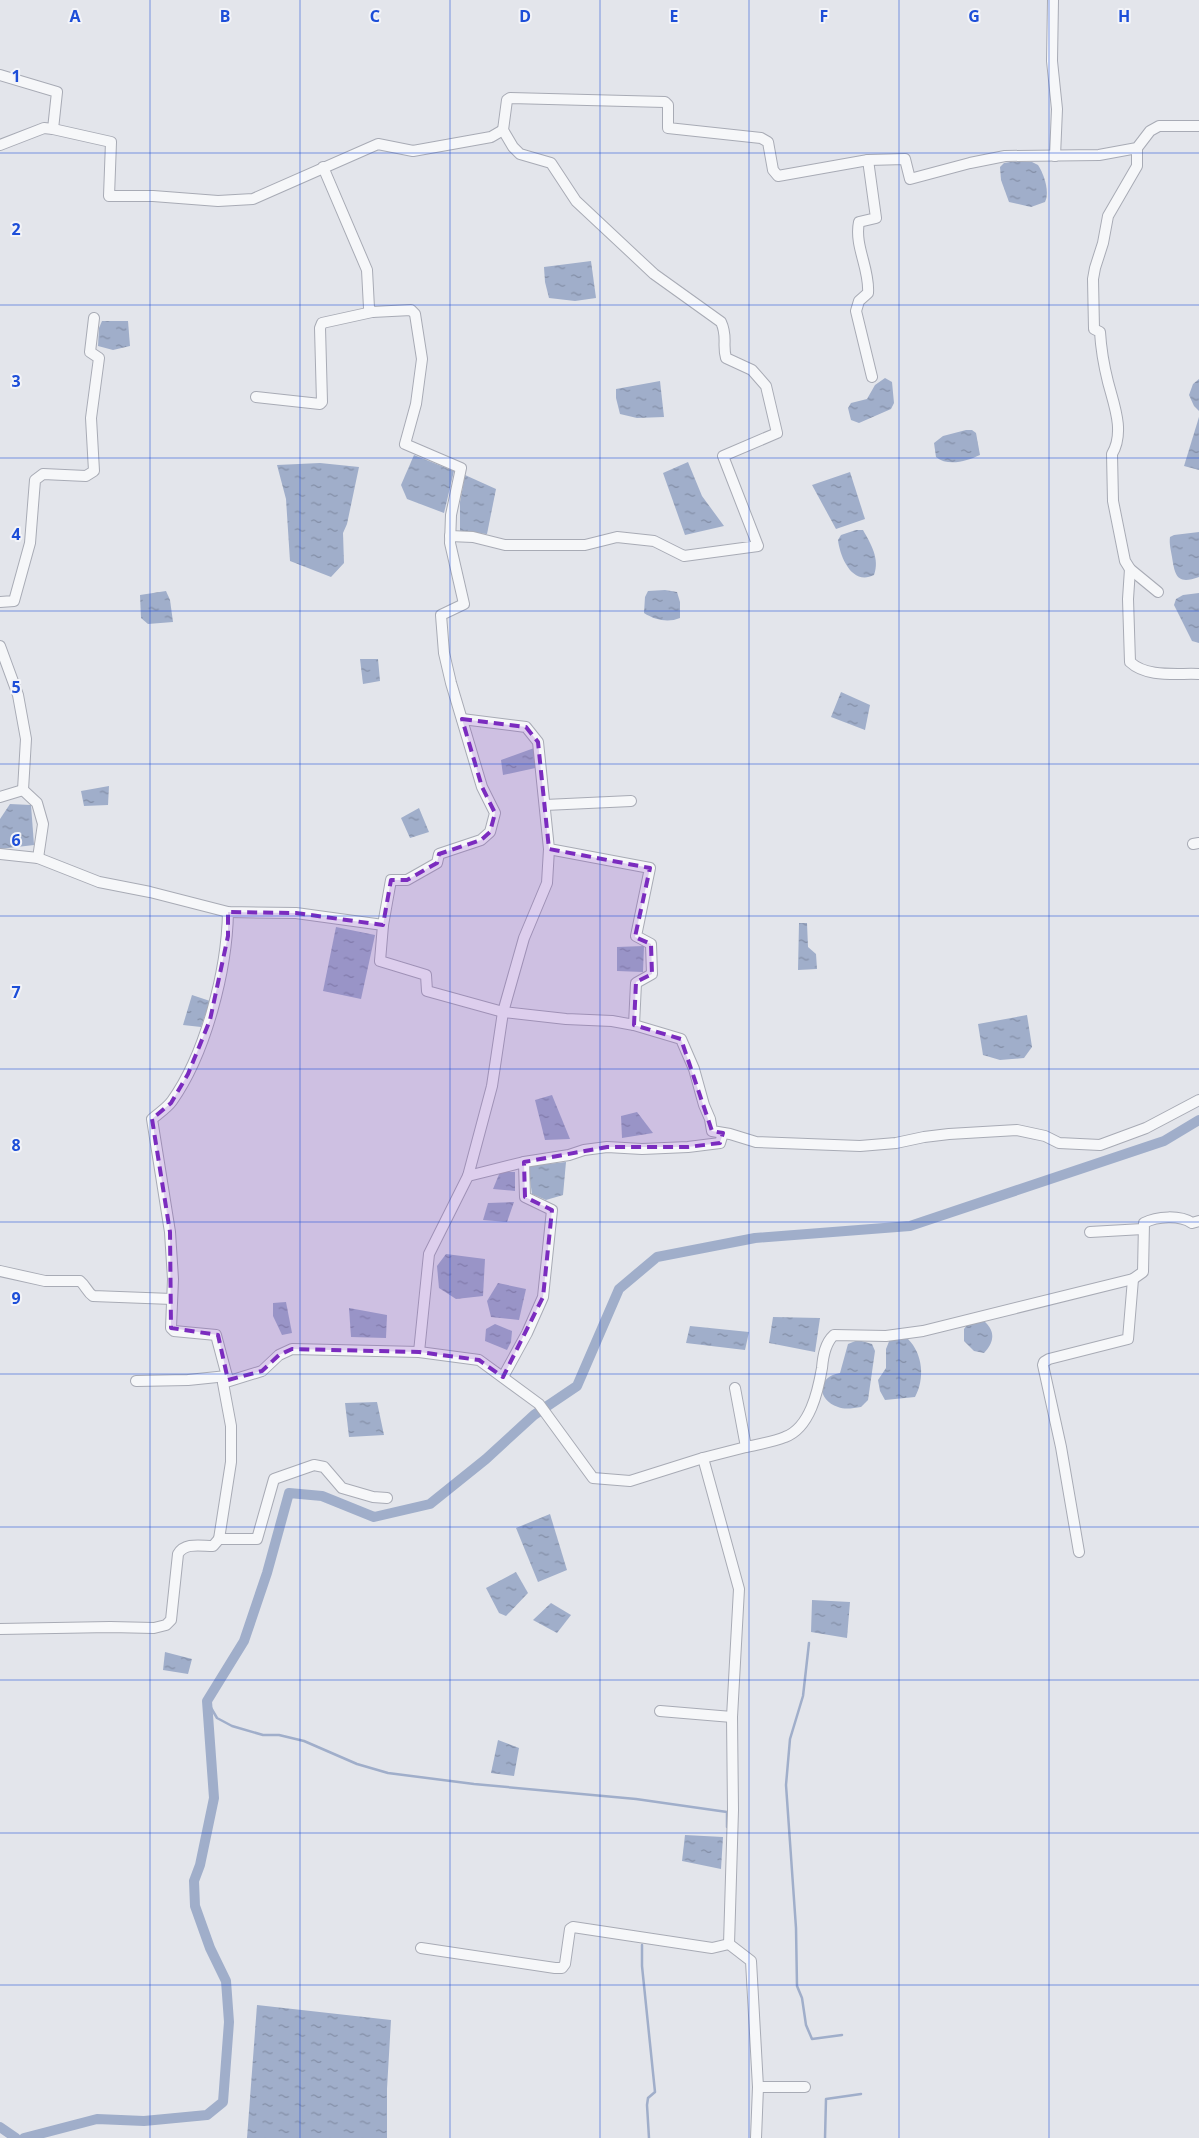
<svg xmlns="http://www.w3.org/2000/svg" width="1199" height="2138" viewBox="0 0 1199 2138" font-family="'Noto Sans',sans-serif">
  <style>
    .water { fill: url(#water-ripples) }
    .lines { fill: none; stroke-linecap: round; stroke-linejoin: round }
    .stream { stroke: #a0aeca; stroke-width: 2.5 }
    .canal { stroke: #a0aeca; stroke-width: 10 }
    .minor-casing { stroke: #a8abb5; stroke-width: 12 }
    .minor { stroke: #f6f7f9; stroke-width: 10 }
    .marked { fill: #7b2cbf; fill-opacity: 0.2; stroke: #7b2cbf; stroke-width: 4; stroke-dasharray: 10 6; stroke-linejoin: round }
    .grid { fill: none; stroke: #1d4ed8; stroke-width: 1; stroke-opacity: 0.55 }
    .grid-label { font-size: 16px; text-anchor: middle; font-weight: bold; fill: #1d4ed8; stroke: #f3f4f8; stroke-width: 4; stroke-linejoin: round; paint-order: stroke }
  </style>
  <defs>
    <pattern id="water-ripples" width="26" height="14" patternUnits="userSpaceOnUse" patternTransform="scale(1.25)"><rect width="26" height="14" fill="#a0aeca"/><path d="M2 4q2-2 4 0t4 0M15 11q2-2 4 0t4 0" fill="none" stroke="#838ea6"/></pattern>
  </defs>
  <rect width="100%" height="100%" fill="#e3e5eb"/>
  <!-- water -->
  <g class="water">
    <path d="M 1010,162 L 1032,162 L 1038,165 C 1044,174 1050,192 1045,202 L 1031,207 L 1009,202 L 1001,180 L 1000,167 L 1004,163 Z"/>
    <path d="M 591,261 L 596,298 L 575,301 L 549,298 L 545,282 L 544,267 Z"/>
    <path d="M 102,321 L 128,321 L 130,346 L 113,350 L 98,346 L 99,328 Z"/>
    <path d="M 885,378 L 892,382 L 894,403 L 891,409 L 859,423 L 851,420 L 848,408 L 851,403 L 867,399 L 875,385 Z"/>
    <path d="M 1199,379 L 1199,411 L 1194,406 L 1189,395 L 1193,384 Z"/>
    <path d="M 660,381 L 664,417 L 637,418 L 620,414 L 616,398 L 616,389 Z"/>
    <path d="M 1199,417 L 1199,470 L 1184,466 Z"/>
    <path d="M 966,430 L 972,430 L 976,433 L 980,455 C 967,461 948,467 936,457 L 934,443 L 943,436 Z"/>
    <path d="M 414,455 L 454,471 L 444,513 L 407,499 L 401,485 Z"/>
    <path d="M 688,462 L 702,496 L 724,526 L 685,535 L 663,473 Z"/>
    <path d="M 320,463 L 359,467 L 347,524 L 343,533 L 344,563 L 331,577 L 290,561 L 286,499 L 277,465 Z"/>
    <path d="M 850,472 L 865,519 L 836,529 L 812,485 Z"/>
    <path d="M 465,475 L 496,489 L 487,534 L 460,532 L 460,502 Z"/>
    <path d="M 856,530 L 863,530 C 871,544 880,559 874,575 C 852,586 840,557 838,540 L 841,535 Z"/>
    <path d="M 1199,532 L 1199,577 C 1177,585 1175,576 1172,557 C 1171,550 1169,544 1170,537 L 1174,535 Z"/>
    <path d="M 665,590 L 677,592 L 680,602 L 680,618 C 668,623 655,620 644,613 L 645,597 L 648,591 Z"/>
    <path d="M 166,591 L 170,600 L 173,622 L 148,624 L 141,618 L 140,595 Z"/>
    <path d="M 1199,593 L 1199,643 L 1192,641 L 1174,605 L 1176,599 L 1183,595 Z"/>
    <path d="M 360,659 L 378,659 L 380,681 L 363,684 Z"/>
    <path d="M 841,692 L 870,705 L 865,730 L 831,717 Z"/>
    <path d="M 537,747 L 540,767 L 503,775 L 501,760 Z"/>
    <path d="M 109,786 L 108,805 L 84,806 L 81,791 Z"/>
    <path d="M 10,804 L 31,805 L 34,845 L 0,849 L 0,819 Z"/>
    <path d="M 419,808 L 429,832 L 410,838 L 401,818 Z"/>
    <path d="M 799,923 L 807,923 L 808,947 L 816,954 L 817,969 L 798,970 Z"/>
    <path d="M 336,927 L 375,935 L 361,999 L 323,991 Z"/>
    <path d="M 644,946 L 643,972 L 617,971 L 617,947 Z"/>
    <path d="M 192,995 L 210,1001 L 201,1027 L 183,1025 Z"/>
    <path d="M 1027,1015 L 1032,1047 L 1024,1058 L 1000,1060 L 983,1055 L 978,1024 Z"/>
    <path d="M 552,1095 L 570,1139 L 545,1140 L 535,1100 Z"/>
    <path d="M 637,1112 L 653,1133 L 622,1138 L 621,1116 Z"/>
    <path d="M 566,1162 L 563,1195 L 546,1200 L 532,1194 L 528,1166 Z"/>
    <path d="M 500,1172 L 515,1172 L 515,1191 L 493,1189 Z"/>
    <path d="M 514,1202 L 507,1222 L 483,1220 L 488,1203 Z"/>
    <path d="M 446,1254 L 485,1259 L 483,1296 L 456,1299 L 439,1288 L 437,1266 Z"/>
    <path d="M 498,1283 L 526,1289 L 519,1320 L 491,1317 L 487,1301 Z"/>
    <path d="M 286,1302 L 292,1333 L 282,1335 L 273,1316 L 273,1303 Z"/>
    <path d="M 349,1308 L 387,1315 L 386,1338 L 351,1337 Z"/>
    <path d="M 773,1317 L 820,1318 L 815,1352 L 769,1343 Z"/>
    <path d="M 970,1321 L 984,1321 C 996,1332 994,1342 984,1353 L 974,1351 L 964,1341 L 964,1329 Z"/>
    <path d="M 495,1324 L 512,1331 L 511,1342 L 507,1350 L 485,1341 L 486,1329 Z"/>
    <path d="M 690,1326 L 749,1332 L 745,1350 L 686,1343 Z"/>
    <path d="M 890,1339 L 908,1339 C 923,1354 925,1379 915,1397 L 885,1400 L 880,1391 L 878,1380 L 886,1368 L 886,1349 Z"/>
    <path d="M 858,1340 L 872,1344 L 875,1351 L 868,1400 L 861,1407 C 854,1408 845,1410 838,1407 C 817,1400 816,1377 840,1373 L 848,1344 Z"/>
    <path d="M 377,1402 L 384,1435 L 349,1437 L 345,1403 Z"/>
    <path d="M 550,1514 L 567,1570 L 538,1582 L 516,1528 Z"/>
    <path d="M 516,1572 L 528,1593 L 506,1616 L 499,1613 L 486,1588 Z"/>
    <path d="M 812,1600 L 850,1602 L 847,1638 L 811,1632 Z"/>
    <path d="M 551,1603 L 571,1615 L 557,1633 L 533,1620 Z"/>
    <path d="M 165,1652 L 192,1659 L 188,1674 L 163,1670 Z"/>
    <path d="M 498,1740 L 519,1748 L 514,1776 L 491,1773 Z"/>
    <path d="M 685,1835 L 723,1837 L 721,1869 L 682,1861 Z"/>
    <path d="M 257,2005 L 391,2020 L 387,2089 L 387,2138 L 247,2138 Z"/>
  </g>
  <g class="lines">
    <!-- stream -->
    <g class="stream">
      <path d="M 809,1643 L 803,1696 L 790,1739 L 786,1785 L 796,1928 L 797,1986 L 802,1998 L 806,2025 L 812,2039 L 842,2035"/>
      <path d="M 207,1701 L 217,1718 L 232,1726 L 263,1735 L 279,1735 L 304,1741 L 357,1764 L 388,1773 L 474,1784 L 636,1799 L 727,1812 L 727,1827"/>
      <path d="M 642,1945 L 642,1966 L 655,2092 L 648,2098 L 647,2105 L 649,2138"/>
      <path d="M 30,2137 L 30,2138"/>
      <path d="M 825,2138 L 826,2099 L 861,2094"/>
    </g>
    <!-- canal -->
    <g class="canal">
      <path d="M 0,2127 L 16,2138"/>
      <path d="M 24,2138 L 97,2119 L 144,2121 L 207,2115 L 223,2102 L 229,2022 L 226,1981 L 210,1948 L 195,1906 L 194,1881 L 200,1865 L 214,1798 L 207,1701 L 244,1641 L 267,1573 L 289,1493 L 322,1496 L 374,1517 L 430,1504 L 486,1459 L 534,1415 L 577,1386 L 619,1289 L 657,1257 L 755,1238 L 910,1226 L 1164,1141 L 1199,1120"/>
    </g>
    <!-- minor casing -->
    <g class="minor-casing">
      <g id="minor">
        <path d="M 1053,0 L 1052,61 L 1057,109 L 1055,156"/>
        <path d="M 0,75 L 57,92 L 53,129 L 111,142 L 109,196 L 153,196 L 218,201 L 253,199 L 378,144 L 413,151 L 491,137 L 503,130"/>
        <path d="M 0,145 L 44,128 L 53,129"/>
        <path d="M 1137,148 L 1137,166 L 1108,216 L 1103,243 L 1095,268 L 1093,279 L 1094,329 L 1100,332 C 1101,349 1104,366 1108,382 C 1114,405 1125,432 1112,454 L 1113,501 L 1125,561 L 1130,569 L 1158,592"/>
        <path d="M 868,160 L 876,218 L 859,222 C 854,246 870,269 868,293 L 859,301 L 856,311 L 872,377"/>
        <path d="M 323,167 L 367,270 L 369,308 L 372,312 L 411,310 L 415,314 L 422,359 L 416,404 L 405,444 L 461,468 L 451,515 L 450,543 L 464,604 L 441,615 L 444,653 L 451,683 L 482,787 L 495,813 L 490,832 L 481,840 L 439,854 L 437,863 L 407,880 L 391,880 L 383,925"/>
        <path d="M 256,397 L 320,404 L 322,402 L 320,328 L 322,323 L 372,312"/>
        <path d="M 450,536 L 473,537 L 505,545 L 585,545 L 617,537 L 654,541 L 684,556 L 758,546 L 723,456 L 777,433 L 766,386 L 752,370 L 726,358 C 722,344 728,337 721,322 L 654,274 L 576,201 L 551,163 L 520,154 L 513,147 L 503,130 L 507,100 L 510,98 L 665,102 L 668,105 L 668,128 L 761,138 L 768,142 L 773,170 L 778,176 L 868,160 L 905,159 L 910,179 L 970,163 L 1005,156 L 1099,155 L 1137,148 L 1150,131 L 1159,126 L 1199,126"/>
        <path d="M 1130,569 L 1128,599 L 1130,662 C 1147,678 1177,673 1199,674"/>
        <path d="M 0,602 L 14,601 L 30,543 L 35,480 L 43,474 L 86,476 L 94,471 L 91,418 L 99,358 L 90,352 L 94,318"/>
        <path d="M 0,646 L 18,695 L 26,739 L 23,790 L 37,803 L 43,824 L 38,858 L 0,854"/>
        <path d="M 462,719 L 526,727 L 538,742 L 549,849 L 650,868 L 636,936 L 651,944 L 652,974 L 636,983 L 634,1025"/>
        <path d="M 0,797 L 23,790"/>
        <path d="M 545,805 L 631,801"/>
        <path d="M 1193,844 L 1199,843"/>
        <path d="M 38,858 L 99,882 L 150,892 L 228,912 L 296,913 L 383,925 L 380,961 L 426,975 L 427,991 L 503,1012 L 566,1019 L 612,1021 L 634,1025 L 681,1039 L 694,1069 L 704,1105 L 710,1119 L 712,1131 L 730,1134 L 756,1142 L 860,1146 L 896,1143 L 924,1137 L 949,1134 L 1017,1130 L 1045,1136 L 1059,1143 L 1100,1145 L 1146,1128 L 1199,1100"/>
        <path d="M 524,1162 L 569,1155 L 584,1150 L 607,1147 L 642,1149 L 688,1147 L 720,1143 L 723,1133"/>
        <path d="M 1090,1232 L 1143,1229"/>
        <path d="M 0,1271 L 45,1281 L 80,1281 C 86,1286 87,1292 93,1296 L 172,1299"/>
        <path d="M 419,1352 L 429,1254 L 468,1176"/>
        <path d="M 503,1377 L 527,1333 L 543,1297 L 552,1210 L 525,1197 L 524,1162 L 468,1176 L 492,1086 L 503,1012 L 524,938 L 547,883 L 549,849"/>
        <path d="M 228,1380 L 216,1335 L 174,1331 L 171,1328 L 173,1279 L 170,1232 L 152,1119 C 159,1113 167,1108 172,1101 C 206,1053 227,970 228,912"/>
        <path d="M 136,1381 L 188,1380 L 227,1376"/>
        <path d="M 735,1388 L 746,1447 C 759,1444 773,1442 785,1437 C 810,1428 818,1391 822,1368 C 823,1356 825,1343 834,1335 L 886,1336 L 923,1331 L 1133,1279 L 1143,1272 L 1144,1223 C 1157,1216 1180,1215 1192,1223 L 1199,1221"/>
        <path d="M 703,1458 L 739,1589 L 732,1717 L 733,1810 L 729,1944 L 751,1961 L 758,2087 L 756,2138"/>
        <path d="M 387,1498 L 373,1497 L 342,1488 L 324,1467 L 314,1465 L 274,1479 L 257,1539 L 219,1539 L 231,1462 L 231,1426 L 223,1383 L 262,1371 L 279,1355 L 292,1349 L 419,1352 L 479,1360 L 539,1404 L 593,1478 L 630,1481 L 703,1458 L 746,1447"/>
        <path d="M 1079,1552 L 1061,1447 L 1043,1365 L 1044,1362 L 1049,1359 L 1128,1339 L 1133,1279"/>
        <path d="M 0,1629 L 110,1627 L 154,1628 L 166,1625 L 171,1620 L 178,1554 C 185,1542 201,1546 213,1546 L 219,1539"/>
        <path d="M 660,1711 L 732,1717"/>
        <path d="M 421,1948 L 555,1968 L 562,1968 L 565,1964 L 570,1929 L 573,1927 L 712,1948 L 729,1944"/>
        <path d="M 758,2087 L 805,2087"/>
      </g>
    </g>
    <!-- minor -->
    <use href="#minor" class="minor"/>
  </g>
  <!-- marked area -->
  <path class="marked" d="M 462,719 L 526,727 L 538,742 L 549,849 L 650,868 L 635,937 L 651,944 L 652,974 L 636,982 L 634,1025 L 681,1039 L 712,1131 L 723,1133 L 720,1143 L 688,1147 L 607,1147 L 524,1162 L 525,1197 L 552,1210 L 543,1297 L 503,1377 L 479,1360 L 419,1352 L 292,1349 L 279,1355 L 262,1371 L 228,1380 L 218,1335 L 171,1328 L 170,1232 L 152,1119 L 171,1103 L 188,1074 L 210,1020 L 228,936 L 228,912 L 296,913 L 383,925 L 391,880 L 407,880 L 437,863 L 439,854 L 481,840 L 490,832 L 495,813 L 482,787 Z"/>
  <!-- grid -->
  <path class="grid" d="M 150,0 L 150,2138M 300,0 L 300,2138M 450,0 L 450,2138M 600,0 L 600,2138M 749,0 L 749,2138M 899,0 L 899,2138M 1049,0 L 1049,2138M 0,153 L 1199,153M 0,305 L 1199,305M 0,458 L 1199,458M 0,611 L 1199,611M 0,764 L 1199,764M 0,916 L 1199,916M 0,1069 L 1199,1069M 0,1222 L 1199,1222M 0,1374 L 1199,1374M 0,1527 L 1199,1527M 0,1680 L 1199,1680M 0,1833 L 1199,1833M 0,1985 L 1199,1985"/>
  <g class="grid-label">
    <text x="75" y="22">A</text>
    <text x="225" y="22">B</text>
    <text x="375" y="22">C</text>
    <text x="525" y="22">D</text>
    <text x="674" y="22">E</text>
    <text x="824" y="22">F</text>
    <text x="974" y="22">G</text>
    <text x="1124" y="22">H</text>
    <text x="16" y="82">1</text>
    <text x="16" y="235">2</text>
    <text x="16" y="387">3</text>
    <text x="16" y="540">4</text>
    <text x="16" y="693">5</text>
    <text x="16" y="846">6</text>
    <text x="16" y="998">7</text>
    <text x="16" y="1151">8</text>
    <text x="16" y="1304">9</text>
  </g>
</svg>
